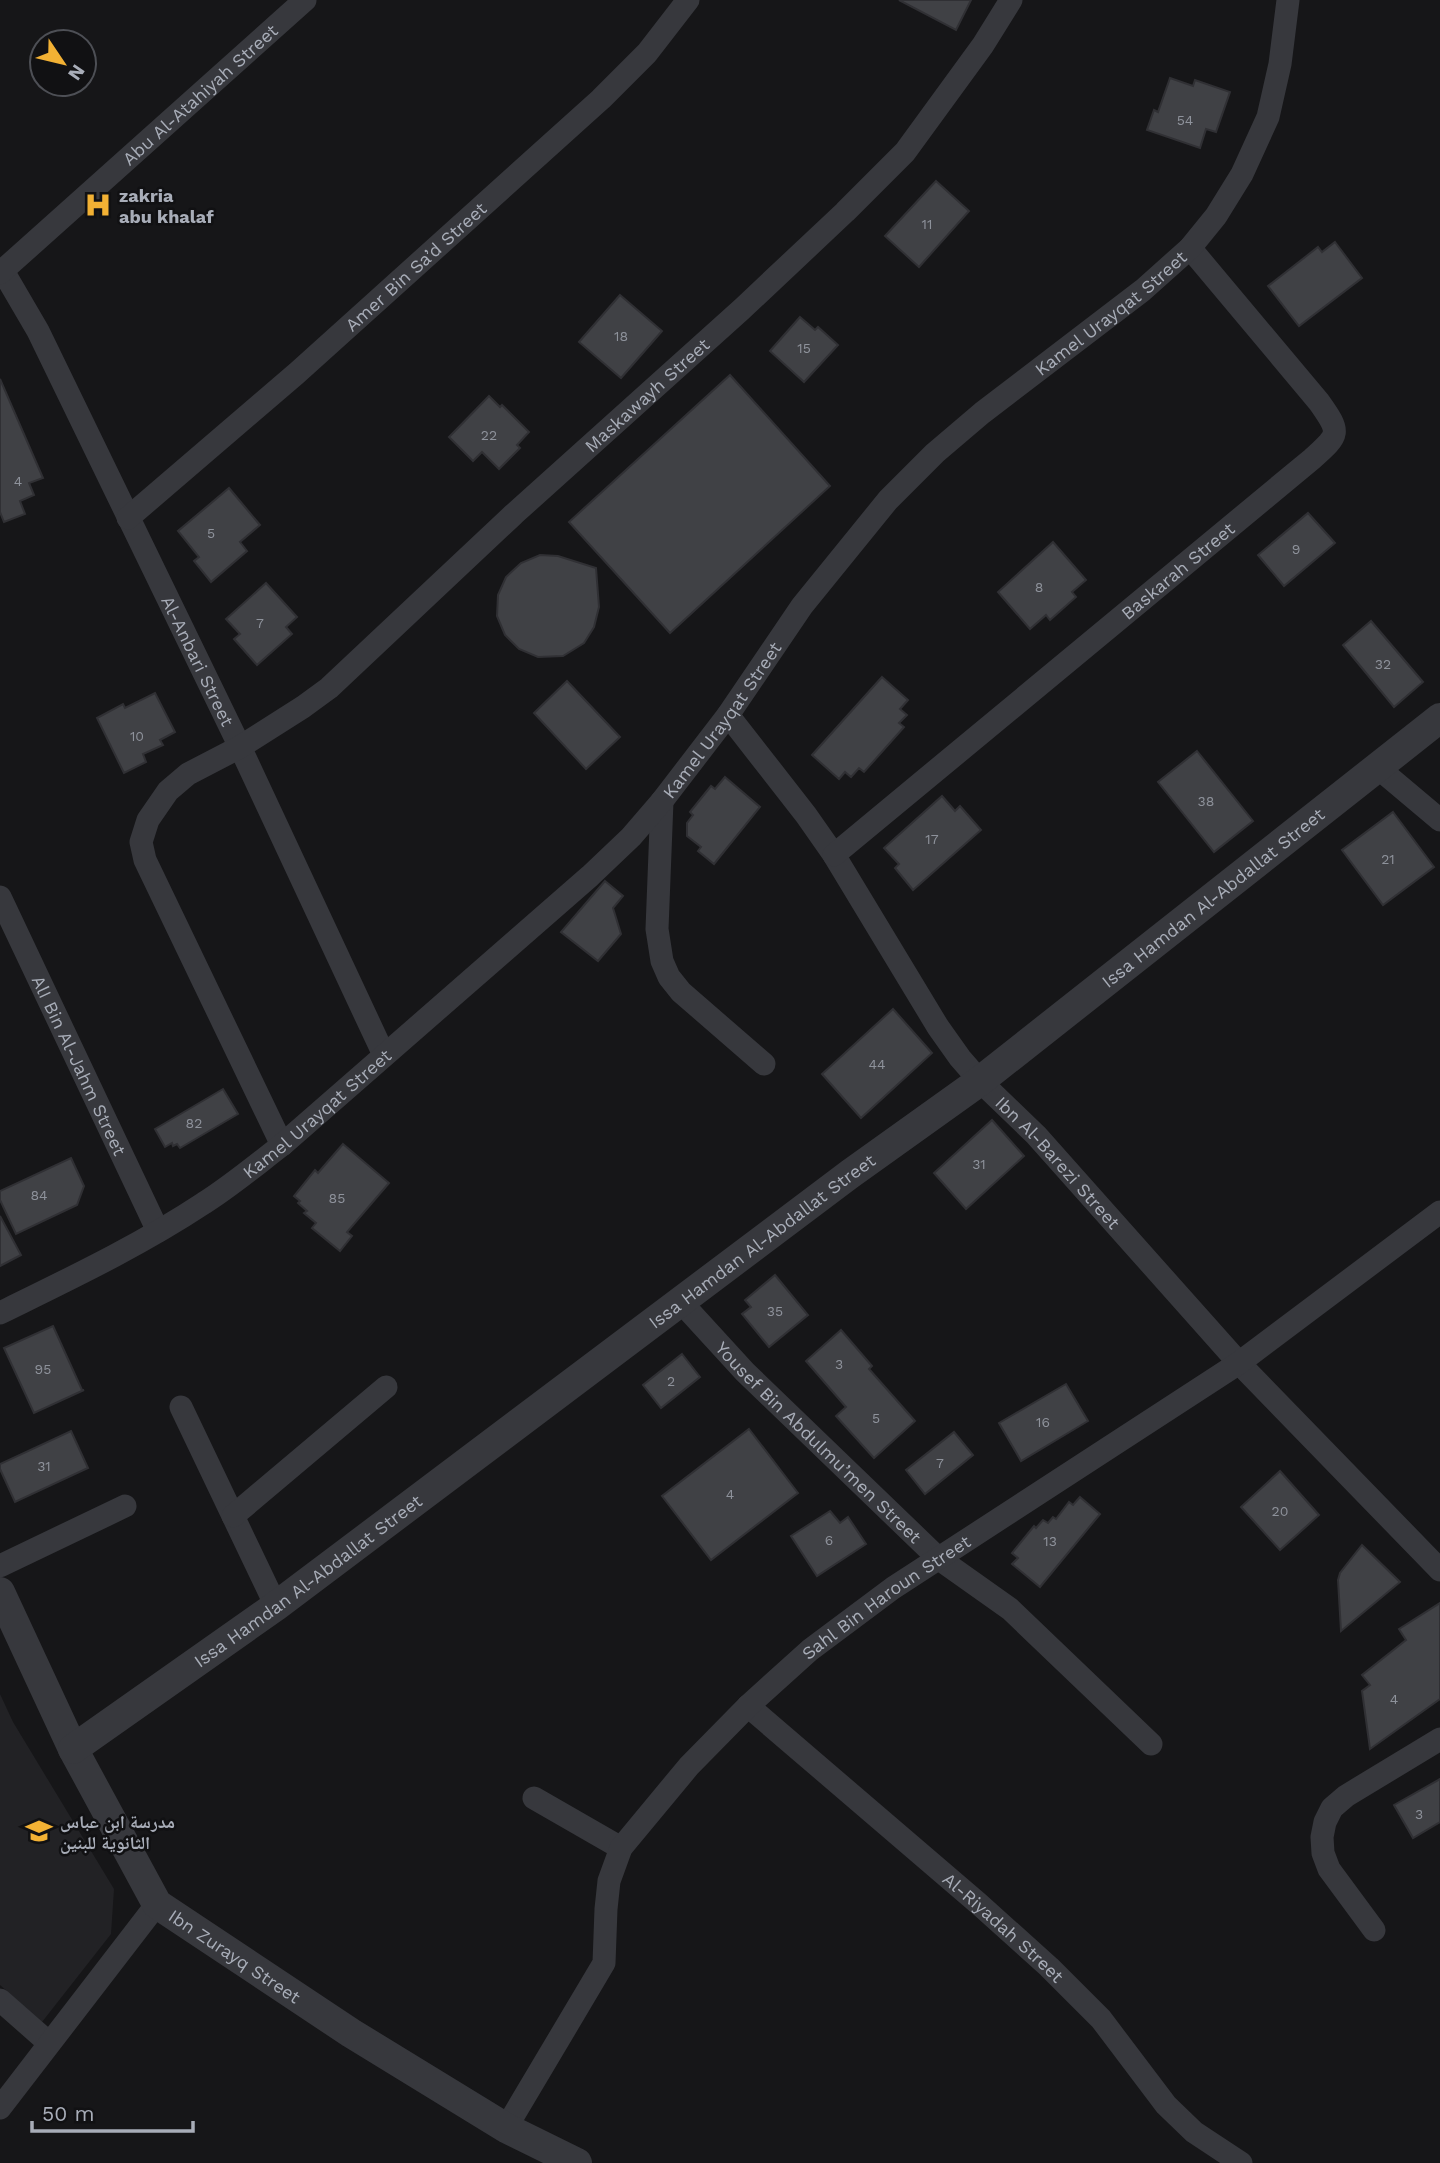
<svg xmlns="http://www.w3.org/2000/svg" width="1440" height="2163" viewBox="0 0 1440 2163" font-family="'Work Sans','Noto Naskh Arabic',sans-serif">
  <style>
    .built { fill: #222225 }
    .building { fill: #404145; stroke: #303034; stroke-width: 2 }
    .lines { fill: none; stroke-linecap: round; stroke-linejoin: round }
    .minor { stroke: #37383d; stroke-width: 23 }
    .tertiary { stroke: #37383d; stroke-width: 30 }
    .labels { text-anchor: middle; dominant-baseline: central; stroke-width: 5; stroke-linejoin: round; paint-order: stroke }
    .number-label { font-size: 14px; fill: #8e929b }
    .street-label { font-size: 18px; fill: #a8adb8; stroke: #111113 }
    .poi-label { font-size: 18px; font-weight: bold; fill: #a8adb8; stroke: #111113; text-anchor: start }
  </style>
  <rect width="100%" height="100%" fill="#161618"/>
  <!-- built -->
  <path class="built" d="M 0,1694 L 13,1722 L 114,1889 L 111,1934 L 42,2022 L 0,1985 Z"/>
  <!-- building -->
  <g class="building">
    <path d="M 899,0 L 971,0 L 956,30 Z"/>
    <path d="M 1170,78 L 1193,86 L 1195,80 L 1230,92 L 1216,132 L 1206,129 L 1200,148 L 1147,130 L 1154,110 L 1158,112 Z"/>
    <path d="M 936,181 L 969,211 L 919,267 L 885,236 Z"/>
    <path d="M 1335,242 L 1362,278 L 1299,326 L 1268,286 L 1318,247 L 1322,252 Z"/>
    <path d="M 620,295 L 662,331 L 621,378 L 579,342 Z"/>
    <path d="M 800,317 L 815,330 L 818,327 L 838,345 L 804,382 L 770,351 Z"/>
    <path d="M 730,375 L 830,486 L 670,633 L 569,522 Z"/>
    <path d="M 0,379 L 43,478 L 29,483 L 34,495 L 20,501 L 25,514 L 4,522 L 0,512 Z"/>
    <path d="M 489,396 L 500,407 L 502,405 L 529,432 L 517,445 L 520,448 L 499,469 L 482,452 L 473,461 L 449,437 Z"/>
    <path d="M 229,488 L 260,525 L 240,542 L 247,551 L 211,582 L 194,561 L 199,557 L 178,531 Z"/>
    <path d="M 1308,513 L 1335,543 L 1284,586 L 1258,555 Z"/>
    <path d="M 1053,542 L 1086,580 L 1072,592 L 1076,597 L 1050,620 L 1046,615 L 1030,629 L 998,592 Z"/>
    <path d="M 540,555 L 558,556 L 596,568 L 599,607 L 594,627 L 584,643 L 563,656 L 538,657 L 519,649 L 505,635 L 497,616 L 498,595 L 506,577 L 521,563 Z"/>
    <path d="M 266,583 L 297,617 L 286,627 L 292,634 L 257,665 L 234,639 L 240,634 L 226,619 Z"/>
    <path d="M 1371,621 L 1423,682 L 1394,707 L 1343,645 Z"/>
    <path d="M 882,677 L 908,700 L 900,709 L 907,715 L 899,723 L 904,727 L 864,772 L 859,768 L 851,777 L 845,772 L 839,779 L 812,755 Z"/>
    <path d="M 567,681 L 620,737 L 586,769 L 534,713 Z"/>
    <path d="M 155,693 L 175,732 L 160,740 L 163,745 L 143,754 L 146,762 L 124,773 L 97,718 L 123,704 L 125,708 Z"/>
    <path d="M 1197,751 L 1253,821 L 1214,852 L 1158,782 Z"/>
    <path d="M 725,777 L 760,807 L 714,864 L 698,851 L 701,847 L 687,836 L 687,823 L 693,815 L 690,812 L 711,786 L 715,789 Z"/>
    <path d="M 942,796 L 955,811 L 960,806 L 981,830 L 913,890 L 895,868 L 899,864 L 884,848 Z"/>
    <path d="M 1393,812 L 1434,867 L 1383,905 L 1342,850 Z"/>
    <path d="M 605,881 L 623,896 L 613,908 L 621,934 L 598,961 L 561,932 Z"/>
    <path d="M 893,1009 L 932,1053 L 861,1118 L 822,1074 Z"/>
    <path d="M 223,1089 L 238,1114 L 180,1148 L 177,1144 L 173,1146 L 172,1143 L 165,1147 L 155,1129 Z"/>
    <path d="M 992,1120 L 1024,1156 L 966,1209 L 934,1173 Z"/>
    <path d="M 343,1144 L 389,1183 L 347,1232 L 352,1236 L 340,1251 L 312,1228 L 316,1223 L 304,1213 L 307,1211 L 298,1203 L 300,1201 L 294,1196 L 315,1170 L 318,1173 Z"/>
    <path d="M 71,1158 L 84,1186 L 77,1205 L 16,1234 L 0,1200 L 0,1191 Z"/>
    <path d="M 0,1216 L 21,1255 L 0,1266 Z"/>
    <path d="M 775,1275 L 808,1315 L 769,1347 L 742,1314 L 751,1307 L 745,1300 Z"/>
    <path d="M 53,1326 L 82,1390 L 84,1390 L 34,1413 L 4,1348 Z"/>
    <path d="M 841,1330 L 872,1366 L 869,1369 L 915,1421 L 874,1458 L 836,1416 L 846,1407 L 806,1361 Z"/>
    <path d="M 682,1354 L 700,1377 L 661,1408 L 643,1385 Z"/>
    <path d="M 1066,1384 L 1088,1421 L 1021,1461 L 999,1423 Z"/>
    <path d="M 749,1429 L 798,1493 L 711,1560 L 662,1496 Z"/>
    <path d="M 71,1431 L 88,1468 L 15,1502 L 0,1469 L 0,1464 Z"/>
    <path d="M 954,1432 L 973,1455 L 925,1494 L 906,1470 Z"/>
    <path d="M 1280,1471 L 1319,1515 L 1280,1550 L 1241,1507 Z"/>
    <path d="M 1080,1497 L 1100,1514 L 1040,1587 L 1012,1564 L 1018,1558 L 1012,1553 L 1034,1526 L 1036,1528 L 1043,1520 L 1048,1523 L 1053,1517 L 1056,1519 L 1069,1502 L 1073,1505 Z"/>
    <path d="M 830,1511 L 840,1523 L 848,1517 L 866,1544 L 817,1576 L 791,1536 Z"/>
    <path d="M 1362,1545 L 1400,1582 L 1341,1631 L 1338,1580 L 1340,1573 Z"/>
    <path d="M 1440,1603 L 1440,1699 L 1370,1749 L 1362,1691 L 1370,1685 L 1362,1675 L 1406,1640 L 1399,1629 Z"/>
    <path d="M 1440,1779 L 1440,1822 L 1413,1838 L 1394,1805 Z"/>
  </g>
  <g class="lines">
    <!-- minor -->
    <g class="minor">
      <path id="s1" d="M 3,271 L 38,331 L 240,747 L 384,1055"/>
      <path id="s2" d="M 0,273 L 305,0"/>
      <path id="s3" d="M 128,518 L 297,373 L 601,99 L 647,53 L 688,0"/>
      <path id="s4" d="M 728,715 L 806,815 L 834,855 L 938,1027 L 960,1058 L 980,1081 L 1036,1135 L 1239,1363 L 1440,1570"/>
      <path d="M 1377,767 L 1440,820"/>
      <path d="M 662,801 L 657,929 L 662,961 L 669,977 L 681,992 L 764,1064"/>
      <path id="s5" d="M 834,855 L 1312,459 C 1340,434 1341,433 1319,402 L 1190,248"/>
      <path id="s6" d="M 0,897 L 158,1231"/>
      <path id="s7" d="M 282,1145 L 145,860 L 141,842 L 148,820 L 168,791 L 188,774 L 240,747 L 303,707 L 329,688 L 514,514 L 742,309 L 845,212 L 905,152 L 983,45 L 1011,0"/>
      <path id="s8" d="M 680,1301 L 745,1372 L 938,1558 L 1010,1609 L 1151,1744"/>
      <path id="s9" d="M 0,1313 C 69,1279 139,1246 204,1203 C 231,1186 256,1165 282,1145 L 590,876 L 631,837 L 662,801 L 728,715 L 802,606 L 888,500 L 935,453 L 982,413 L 1143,290 L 1190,248 L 1216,216 L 1242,174 L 1268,117 L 1280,64 L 1288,0"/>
      <path d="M 181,1407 L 276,1606"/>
      <path d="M 233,1516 L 386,1387"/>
      <path d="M 0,1566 L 125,1506"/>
      <path id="s10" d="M 748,1706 L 979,1904 L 1049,1967 L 1101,2019 L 1166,2105 L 1194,2132 L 1241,2163"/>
      <path d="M 534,1798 L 621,1848"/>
      <path d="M 1374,1930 L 1329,1869 L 1323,1853 L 1322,1837 L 1325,1822 L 1332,1808 L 1346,1796 L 1440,1739"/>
      <path d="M 0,2000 L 49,2043"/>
      <path d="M 0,2108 L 157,1904"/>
      <path id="s11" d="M 506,2128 L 604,1963 L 606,1909 L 609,1881 L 621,1848 L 689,1766 L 748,1706 L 810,1650 L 893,1588 L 1239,1363 L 1440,1212"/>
    </g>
    <!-- tertiary -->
    <g class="tertiary">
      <path id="s12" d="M 0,1592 L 73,1749 L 157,1904 L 351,2033 L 506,2128 L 577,2163"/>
      <path id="s13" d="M 73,1749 L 276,1606 L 850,1174 L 980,1081 L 1440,718"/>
    </g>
  </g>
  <!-- icons -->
  <defs>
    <g id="hospital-bare" transform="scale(2.1)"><path d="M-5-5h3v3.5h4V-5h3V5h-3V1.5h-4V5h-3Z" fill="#f2b134" stroke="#111113" stroke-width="2.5" paint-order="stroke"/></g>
    <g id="school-bare" transform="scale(2.1)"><path d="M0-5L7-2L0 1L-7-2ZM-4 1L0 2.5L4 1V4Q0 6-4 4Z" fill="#f2b134" stroke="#111113" stroke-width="2.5" paint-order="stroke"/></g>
  </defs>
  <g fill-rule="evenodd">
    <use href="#hospital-bare" x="98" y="205"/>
    <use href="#school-bare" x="39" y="1831"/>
  </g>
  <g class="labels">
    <!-- number labels -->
    <g class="number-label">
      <text x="1185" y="120">54</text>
      <text x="927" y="224">11</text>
      <text x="621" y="336">18</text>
      <text x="804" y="348">15</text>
      <text x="489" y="435">22</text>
      <text x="18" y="481">4</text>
      <text x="211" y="533">5</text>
      <text x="1296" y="549">9</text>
      <text x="1039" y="587">8</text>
      <text x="260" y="623">7</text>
      <text x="1383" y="664">32</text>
      <text x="137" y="736">10</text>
      <text x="1206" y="801">38</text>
      <text x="932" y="839">17</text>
      <text x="1388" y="859">21</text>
      <text x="877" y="1064">44</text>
      <text x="194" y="1123">82</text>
      <text x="979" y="1164">31</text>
      <text x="39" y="1195">84</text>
      <text x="337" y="1198">85</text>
      <text x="775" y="1311">35</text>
      <text x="839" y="1364">3</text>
      <text x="43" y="1369">95</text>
      <text x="671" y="1381">2</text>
      <text x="876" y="1418">5</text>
      <text x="1043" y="1422">16</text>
      <text x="940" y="1463">7</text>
      <text x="44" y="1466">31</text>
      <text x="730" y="1494">4</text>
      <text x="1280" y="1511">20</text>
      <text x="829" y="1540">6</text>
      <text x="1050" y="1541">13</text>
      <text x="1394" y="1699">4</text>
      <text x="1419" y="1814">3</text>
    </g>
    <!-- street labels -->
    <g class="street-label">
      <text stroke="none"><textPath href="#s2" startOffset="268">Abu Al-Atahiyah Street</textPath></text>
      <text stroke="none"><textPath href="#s3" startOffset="382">Amer Bin Sa’d Street</textPath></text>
      <text stroke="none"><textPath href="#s9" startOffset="1510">Kamel Urayqat Street</textPath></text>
      <text stroke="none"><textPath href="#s7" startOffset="1017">Maskawayh Street</textPath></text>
      <text stroke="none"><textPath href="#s5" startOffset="446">Baskarah Street</textPath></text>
      <text stroke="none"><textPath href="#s1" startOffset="436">Al-Anbari Street</textPath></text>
      <text stroke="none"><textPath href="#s9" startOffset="943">Kamel Urayqat Street</textPath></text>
      <text stroke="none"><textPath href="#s13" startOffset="1423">Issa Hamdan Al-Abdallat Street</textPath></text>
      <text stroke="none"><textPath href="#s6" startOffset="186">AlI Bin Al-Jahm Street</textPath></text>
      <text stroke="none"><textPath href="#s9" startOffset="376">Kamel Urayqat Street</textPath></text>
      <text stroke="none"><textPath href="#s4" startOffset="558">Ibn Al-Barezi Street</textPath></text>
      <text stroke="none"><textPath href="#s13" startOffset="856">Issa Hamdan Al-Abdallat Street</textPath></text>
      <text stroke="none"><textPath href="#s8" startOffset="198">Yousef Bin Abdulmu’men Street</textPath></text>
      <text stroke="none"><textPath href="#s13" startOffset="289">Issa Hamdan Al-Abdallat Street</textPath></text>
      <text stroke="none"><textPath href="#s11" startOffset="676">Sahl Bin Haroun Street</textPath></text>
      <text stroke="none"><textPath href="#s10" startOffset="338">Al-Riyadah Street</textPath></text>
      <text stroke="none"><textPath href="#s12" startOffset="443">Ibn Zurayq Street</textPath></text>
    </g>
    <!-- poi labels -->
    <g class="poi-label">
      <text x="119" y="195">zakria<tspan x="119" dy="21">abu khalaf</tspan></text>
      <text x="60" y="1821">مدرسة ابن عباس<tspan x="60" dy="21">الثانوية للبنين</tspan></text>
    </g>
  </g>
  <!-- north arrow -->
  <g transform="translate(63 63) rotate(125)"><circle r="33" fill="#111113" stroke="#4d4f55" stroke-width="2"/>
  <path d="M0-5L12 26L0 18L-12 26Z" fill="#f2b134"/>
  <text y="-10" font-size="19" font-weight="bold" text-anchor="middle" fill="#a8adb8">N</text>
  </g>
  <!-- scale -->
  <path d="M32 2121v10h161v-10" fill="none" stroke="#a8adb8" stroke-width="3.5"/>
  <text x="42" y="2121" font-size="21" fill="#a8adb8" stroke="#111113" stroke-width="5" paint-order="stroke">50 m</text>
</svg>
